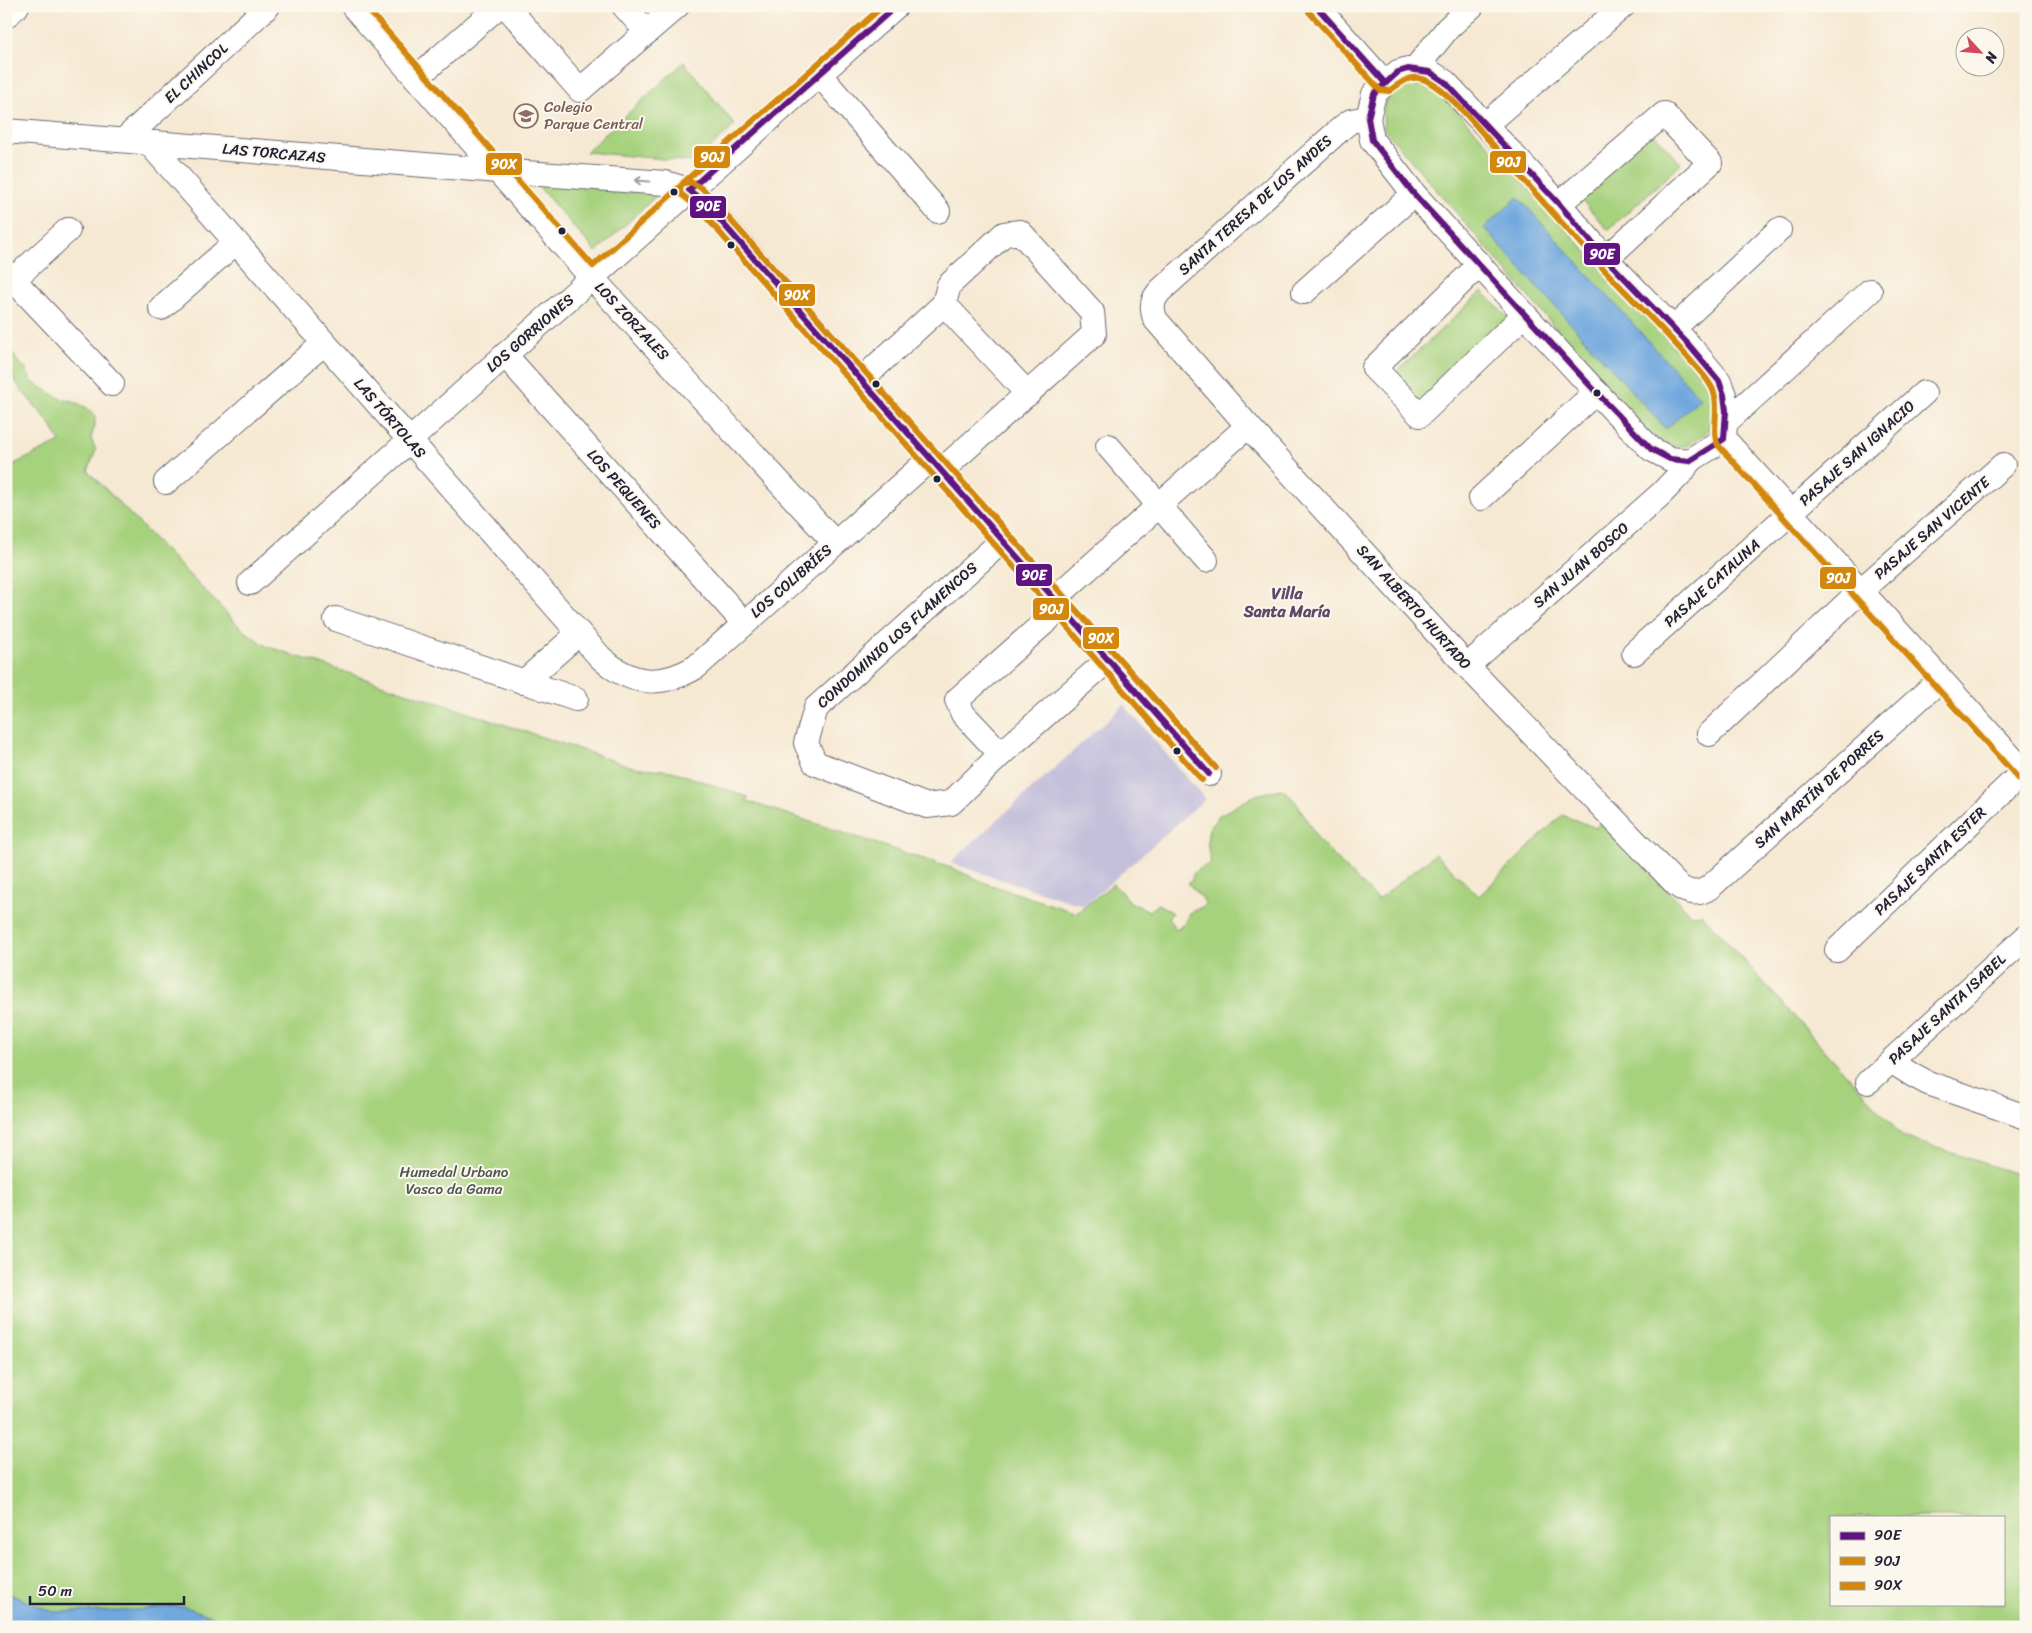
<svg xmlns="http://www.w3.org/2000/svg" width="2032" height="1633" viewBox="0 0 2032 1633" font-family="Sriracha,sans-serif">
  <style>
    .industrial { fill: #c4c0db }
    .green { fill: #a6d17d; stroke: #647a5c; fill-rule: evenodd }
    .water { fill: #70a7de; stroke: #49648c }
    .lines { fill: none; stroke-linecap: round; stroke-linejoin: round }
    .minor-casing { stroke: #6c6870; stroke-width: 26 }
    .minor { stroke: #fff; stroke-width: 24 }
    .bus-1-casing { stroke: #fbf7ec; stroke-width: 10 }
    .bus-2-casing { stroke: #fbf7ec; stroke-width: 10 }
    .bus-3-casing { stroke: #fbf7ec; stroke-width: 10 }
    .bus-1 { stroke: #5f1280; stroke-width: 6 }
    .bus-2 { stroke: #d3880c; stroke-width: 6 }
    .bus-3 { stroke: #d3880c; stroke-width: 6 }
    .oneway { stroke: #9c9ca7 }
    .bus-dot { fill: #22223b; stroke: #fbf7ec; stroke-width: 2 }
    .labels { text-anchor: middle; dominant-baseline: central; stroke-width: 4; stroke-linejoin: round; paint-order: stroke }
    .street-label { font-size: 15px; fill: #22223b; stroke: #fbf7ec }
    .education-label { font-size: 15px; fill: #785e54; stroke: #fbf7ec; text-anchor: start }
    .park-label { font-size: 15px; fill: #4a574f; stroke: #fbf7ec }
    .neighbourhood-label { font-size: 16px; font-weight: bold; fill: #5f4968; stroke: #fbf7ec }
    .line-badge { stroke: #fbf7ec; stroke-width: 2 }
    .badge-label { font-size: 14px; text-anchor: middle; font-weight: bold; fill: #fff }
  </style>
  <rect width="100%" height="100%" fill="#fbf7ec"/>
  <filter id="ink" filterUnits="userSpaceOnUse"><feTurbulence type="fractalNoise" baseFrequency=".02" numOctaves="2"/><feDisplacementMap in="SourceGraphic" scale="10" xChannelSelector="R" yChannelSelector="G"/><feConvolveMatrix kernelMatrix="1 2 1 2 8 2 1 2 1" color-interpolation-filters="sRGB"/></filter>
  <filter id="wash" filterUnits="userSpaceOnUse"><feTurbulence type="fractalNoise" baseFrequency=".0096" numOctaves="4" result="noise"/><feDisplacementMap in="SourceGraphic" scale="20" xChannelSelector="R" yChannelSelector="G"/><feGaussianBlur stdDeviation="1.12" result="paint"/><feColorMatrix in="noise" values="0 0 0 0 0 0 0 0 0 0 0 0 0 0 0 0 0 1.4 0 .05"/><feComposite in="paint" operator="in"/></filter>
  <g filter="url(#wash)">
    <rect width="100%" height="100%" fill="#f6e9d3"/>
    <!-- industrial -->
    <path class="industrial" d="M 1124,705 L 1205,799 L 1084,906 L 950,863 Z"/>
    <!-- green -->
    <g class="green">
      <path d="M 684,62 L 735,125 L 695,162 L 586,152 Z"/>
      <path d="M 1406,80 L 1420,81 L 1434,86 L 1705,380 L 1716,406 L 1709,430 L 1688,446 L 1670,446 L 1644,431 L 1384,129 C 1382,104 1384,93 1406,80 Z"/>
      <path d="M 1652,131 L 1681,164 L 1608,230 L 1579,197 Z"/>
      <path d="M 531,178 L 665,188 L 596,252 Z"/>
      <path d="M 1482,291 L 1508,318 L 1419,404 L 1392,376 Z"/>
      <path d="M 6,343 L 16,359 L 25,368 L 32,382 L 61,399 L 73,401 L 87,408 L 95,415 L 95,424 L 91,439 L 96,450 L 88,471 L 242,629 L 266,646 L 633,767 L 672,771 L 748,797 L 747,801 L 954,869 L 988,884 L 1077,913 L 1113,884 L 1132,903 L 1149,911 L 1158,904 L 1172,913 L 1168,918 L 1176,930 L 1184,924 L 1189,913 L 1204,906 L 1205,902 L 1188,883 L 1192,880 C 1193,866 1204,870 1211,862 C 1208,851 1206,840 1209,829 C 1211,824 1216,822 1218,816 L 1256,795 L 1281,789 L 1288,793 L 1298,805 L 1319,841 L 1378,900 L 1435,854 L 1479,896 L 1562,815 L 1596,828 L 1600,823 L 1620,843 L 1622,842 L 1691,915 L 1702,914 L 1903,1137 L 2026,1177 L 2026,1627 L 6,1627 L 6,468 L 60,442 L 49,422 L 21,390 L 6,367 ZM 1831,1517 L 2003,1517 L 2003,1604 L 1831,1604 Z"/>
    </g>
    <!-- water -->
    <g class="water">
      <path d="M 1518,197 L 1700,398 L 1666,429 L 1484,228 Z"/>
      <path d="M 6,1593 L 53,1612 L 122,1611 L 183,1606 L 240,1627 L 6,1627 Z"/>
    </g>
  </g>
  <g filter="url(#ink)">
    <g class="lines">
      <!-- minor casing -->
      <g class="minor-casing">
        <g id="minor">
          <path d="M 353,6 L 592,278 L 835,543"/>
          <path d="M 506,6 L 580,90 L 677,6"/>
          <path d="M 624,6 L 647,32"/>
          <path d="M 1316,6 L 1385,83"/>
          <path d="M 6,16 L 17,6"/>
          <path d="M 1408,69 L 1430,72 L 1445,82 L 1559,204 L 1606,259 L 1688,344 L 1719,381 L 1724,395 L 1726,411 L 1724,439 L 1689,461 L 1670,459 L 1651,449 L 1596,392 L 1414,194 L 1372,140 L 1368,118 L 1374,94 L 1398,72 Z"/>
          <path d="M 1415,69 L 1448,28 L 1472,6"/>
          <path d="M 819,74 L 938,211"/>
          <path d="M 416,78 L 499,6"/>
          <path d="M 1368,118 L 1351,121 L 1344,126 L 1161,290 C 1152,299 1151,307 1155,319 L 1248,426 L 1467,666 L 1677,885 C 1688,894 1699,895 1710,887 L 1940,680"/>
          <path d="M 1486,124 L 1623,6"/>
          <path d="M 6,131 L 499,171 L 665,183 L 689,190 L 704,202 L 1209,774"/>
          <path d="M 124,140 L 268,6"/>
          <path d="M 149,143 L 600,657 C 630,685 660,688 696,667 L 930,459"/>
          <path d="M 1559,204 L 1664,114 L 1710,163 L 1606,259"/>
          <path d="M 1480,264 L 1374,368 L 1420,415 L 1524,315"/>
          <path d="M 6,272 L 112,384"/>
          <path d="M 13,280 L 68,230"/>
          <path d="M 1304,292 L 1414,194"/>
          <path d="M 944,304 L 1028,394"/>
          <path d="M 161,308 L 236,242"/>
          <path d="M 1673,329 L 1779,230"/>
          <path d="M 505,355 L 744,623"/>
          <path d="M 861,380 L 944,304"/>
          <path d="M 1726,422 L 1870,291"/>
          <path d="M 1724,439 L 2026,774"/>
          <path d="M 1108,446 L 1206,560"/>
          <path d="M 941,471 L 1094,334 L 1092,312 L 1020,232 L 1004,234 L 949,285 L 944,304"/>
          <path d="M 166,482 L 324,343"/>
          <path d="M 1481,498 L 1596,392"/>
          <path d="M 1003,540 L 816,708 L 806,743 L 815,763 L 927,806 L 951,803 L 1001,754 L 1108,660"/>
          <path d="M 250,583 L 896,6"/>
          <path d="M 1054,599 L 1248,426"/>
          <path d="M 336,619 L 576,699"/>
          <path d="M 1634,653 L 1924,393"/>
          <path d="M 1467,666 L 1661,494 L 1683,471 L 1689,461"/>
          <path d="M 524,682 L 579,633"/>
          <path d="M 1709,734 L 1860,591 L 2003,465"/>
          <path d="M 1001,754 L 963,714 L 957,700 L 1062,607"/>
          <path d="M 1837,950 L 2024,771"/>
          <path d="M 1891,1061 L 1913,1075 L 1928,1083 L 2026,1117"/>
          <path d="M 1868,1082 L 2026,937"/>
        </g>
      </g>
      <!-- minor -->
      <use href="#minor" class="minor"/>
      <!-- bus-1 casing -->
      <g class="bus-1-casing">
        <g id="bus-1">
          <path d="M 896,6 L 689,190 L 704,202 L 1209,774"/>
          <path d="M 1316,6 L 1385,83"/>
          <path d="M 1408,69 L 1430,72 L 1445,82 L 1559,204 L 1606,259 L 1688,344 L 1719,381 L 1724,395 L 1726,411 L 1724,439 L 1689,461 L 1670,459 L 1651,449 L 1596,392 L 1414,194 L 1372,140 L 1368,118 L 1374,94 L 1398,72 Z"/>
        </g>
      </g>
      <!-- bus-2 casing -->
      <g class="bus-2-casing">
        <g id="bus-2">
          <path d="M 883,6 L 683,183 L 680,189 L 681,194 L 698,208 L 1202,780"/>
          <path d="M 1309,12 L 1380,90 L 1389,91 C 1402,82 1412,72 1429,82 C 1451,94 1476,126 1493,145 C 1528,185 1563,225 1599,264 C 1628,296 1661,326 1690,360 C 1697,368 1706,377 1711,386 C 1722,405 1710,432 1718,445 L 2020,780"/>
        </g>
      </g>
      <!-- bus-3 casing -->
      <g class="bus-3-casing">
        <path id="bus-3" d="M 365,6 L 593,266 L 684,183 L 691,182 L 704,190 L 1216,768"/>
      </g>
      <!-- bus-1 -->
      <use href="#bus-1" class="bus-1"/>
      <!-- bus-2 -->
      <use href="#bus-2" class="bus-2"/>
      <!-- bus-3 -->
      <use href="#bus-3" class="bus-3"/>
    </g>
    <!-- one-way arrows -->
    <defs><path id="oneway-shaft" d="M-6 0H5M1.5-3L5.5 0L1.5 3" fill="none" stroke-width="1.6" stroke-linecap="round" stroke-linejoin="round" transform="scale(1.25)"/></defs>
    <use class="oneway" href="#oneway-shaft" transform="translate(642 181) rotate(-176)"/>
  </g>
  <!-- icons -->
  <defs>
    <g id="school-ring" transform="scale(1.25)"><circle r="9.5" fill="#fbf7ec" stroke="#8d6e63" stroke-width="1.5"/><path d="M0-5L7-2L0 1L-7-2ZM-4 1L0 2.5L4 1V4Q0 6-4 4Z" fill="#8d6e63"/></g>
  </defs>
  <g fill-rule="evenodd">
    <use href="#school-ring" x="526" y="116"/>
  </g>
  <!-- markers -->
  <g class="bus-dot">
    <circle cx="674" cy="192" r="4.5"/>
    <circle cx="562" cy="231" r="4.5"/>
    <circle cx="731" cy="245" r="4.5"/>
    <circle cx="876" cy="384" r="4.5"/>
    <circle cx="1597" cy="393" r="4.5"/>
    <circle cx="937" cy="479" r="4.5"/>
    <circle cx="1177" cy="751" r="4.5"/>
  </g>
  <g class="labels">
    <!-- street labels -->
    <g class="street-label">
      <text transform="translate(196 73) rotate(-43)">EL CHINCOL</text>
      <text transform="translate(274 153) rotate(5)">LAS TORCAZAS</text>
      <text transform="translate(1255 205) rotate(-42)">SANTA TERESA DE LOS ANDES</text>
      <text transform="translate(632 321) rotate(47)">LOS ZORZALES</text>
      <text transform="translate(530 333) rotate(-41)">LOS GORRIONES</text>
      <text transform="translate(390 418) rotate(49)">LAS TÓRTOLAS</text>
      <text transform="translate(1857 453) rotate(-42)">PASAJE SAN IGNACIO</text>
      <text transform="translate(624 489) rotate(48)">LOS PEQUENES</text>
      <text transform="translate(1932 528) rotate(-41)">PASAJE SAN VICENTE</text>
      <text transform="translate(1581 565) rotate(-41)">SAN JUAN BOSCO</text>
      <text transform="translate(791 581) rotate(-41)">LOS COLIBRÍES</text>
      <text transform="translate(1712 583) rotate(-42)">PASAJE CATALINA</text>
      <text transform="translate(1414 607) rotate(48)">SAN ALBERTO HURTADO</text>
      <text transform="translate(897 635) rotate(-42)">CONDOMINIO LOS FLAMENCOS</text>
      <text transform="translate(1819 789) rotate(-42)">SAN MARTÍN DE PORRES</text>
      <text transform="translate(1930 861) rotate(-44)">PASAJE SANTA ESTER</text>
      <text transform="translate(1947 1009) rotate(-43)">PASAJE SANTA ISABEL</text>
    </g>
    <!-- education labels -->
    <g class="education-label">
      <text x="544" y="107">Colegio<tspan x="544" dy="17">Parque Central</tspan></text>
    </g>
    <!-- park labels -->
    <g class="park-label">
      <text x="454" y="1172">Humedal Urbano<tspan x="454" dy="17">Vasco da Gama</tspan></text>
    </g>
    <!-- neighbourhood labels -->
    <g class="neighbourhood-label">
      <text x="1287" y="593">Villa<tspan x="1287" dy="18">Santa María</tspan></text>
    </g>
  </g>
  <g class="line-badge">
    <rect x="693" y="145" width="38" height="24" rx="5" fill="#d3880c"/>
    <rect x="1489" y="150" width="38" height="24" rx="5" fill="#d3880c"/>
    <rect x="485" y="152" width="38" height="24" rx="5" fill="#d3880c"/>
    <rect x="689" y="195" width="38" height="24" rx="5" fill="#5f1280"/>
    <rect x="1583" y="242" width="38" height="24" rx="5" fill="#5f1280"/>
    <rect x="778" y="283" width="38" height="24" rx="5" fill="#d3880c"/>
    <rect x="1015" y="563" width="38" height="24" rx="5" fill="#5f1280"/>
    <rect x="1819" y="566" width="38" height="24" rx="5" fill="#d3880c"/>
    <rect x="1032" y="597" width="38" height="24" rx="5" fill="#d3880c"/>
    <rect x="1082" y="626" width="38" height="24" rx="5" fill="#d3880c"/>
  </g>
  <g class="badge-label">
    <text x="712" y="162">90J</text>
    <text x="1508" y="167">90J</text>
    <text x="504" y="169">90X</text>
    <text x="708" y="211">90E</text>
    <text x="1602" y="259">90E</text>
    <text x="797" y="300">90X</text>
    <text x="1034" y="580">90E</text>
    <text x="1838" y="583">90J</text>
    <text x="1051" y="614">90J</text>
    <text x="1101" y="643">90X</text>
  </g>
  <!-- margin -->
  <rect width="2032" height="1633" fill="none" stroke="#fbf7ec" stroke-width="25"/>
  <!-- legend -->
  <rect x="1830" y="1516" width="175" height="90" fill="#fbf7ec" stroke="#a4a2a5"/>
  <rect x="1840" y="1532" width="25" height="8" fill="#5f1280" stroke="#a4a2a5"/>
  <text x="1874" y="1540" font-size="15" fill="#22223b">90E</text>
  <rect x="1840" y="1557" width="25" height="8" fill="#d3880c" stroke="#a4a2a5"/>
  <text x="1874" y="1566" font-size="15" fill="#22223b">90J</text>
  <rect x="1840" y="1582" width="25" height="8" fill="#d3880c" stroke="#a4a2a5"/>
  <text x="1874" y="1590" font-size="15" fill="#22223b">90X</text>
  <!-- north arrow -->
  <g transform="translate(1980 52) rotate(116)"><circle r="24" fill="#fbf7ec" stroke="#a4a2a5"/>
  <path d="M0-4L9 19L0 12L-9 19Z" fill="#d1495b"/>
  <text y="-8" font-size="14" font-weight="bold" text-anchor="middle" fill="#22223b">N</text>
  </g>
  <!-- scale -->
  <path d="M30 1596v8h154v-8" fill="none" stroke="#22223b" stroke-width="2.5"/>
  <text x="38" y="1596" font-size="15" fill="#22223b" stroke="#fbf7ec" stroke-width="4" paint-order="stroke">50 m</text>
</svg>
